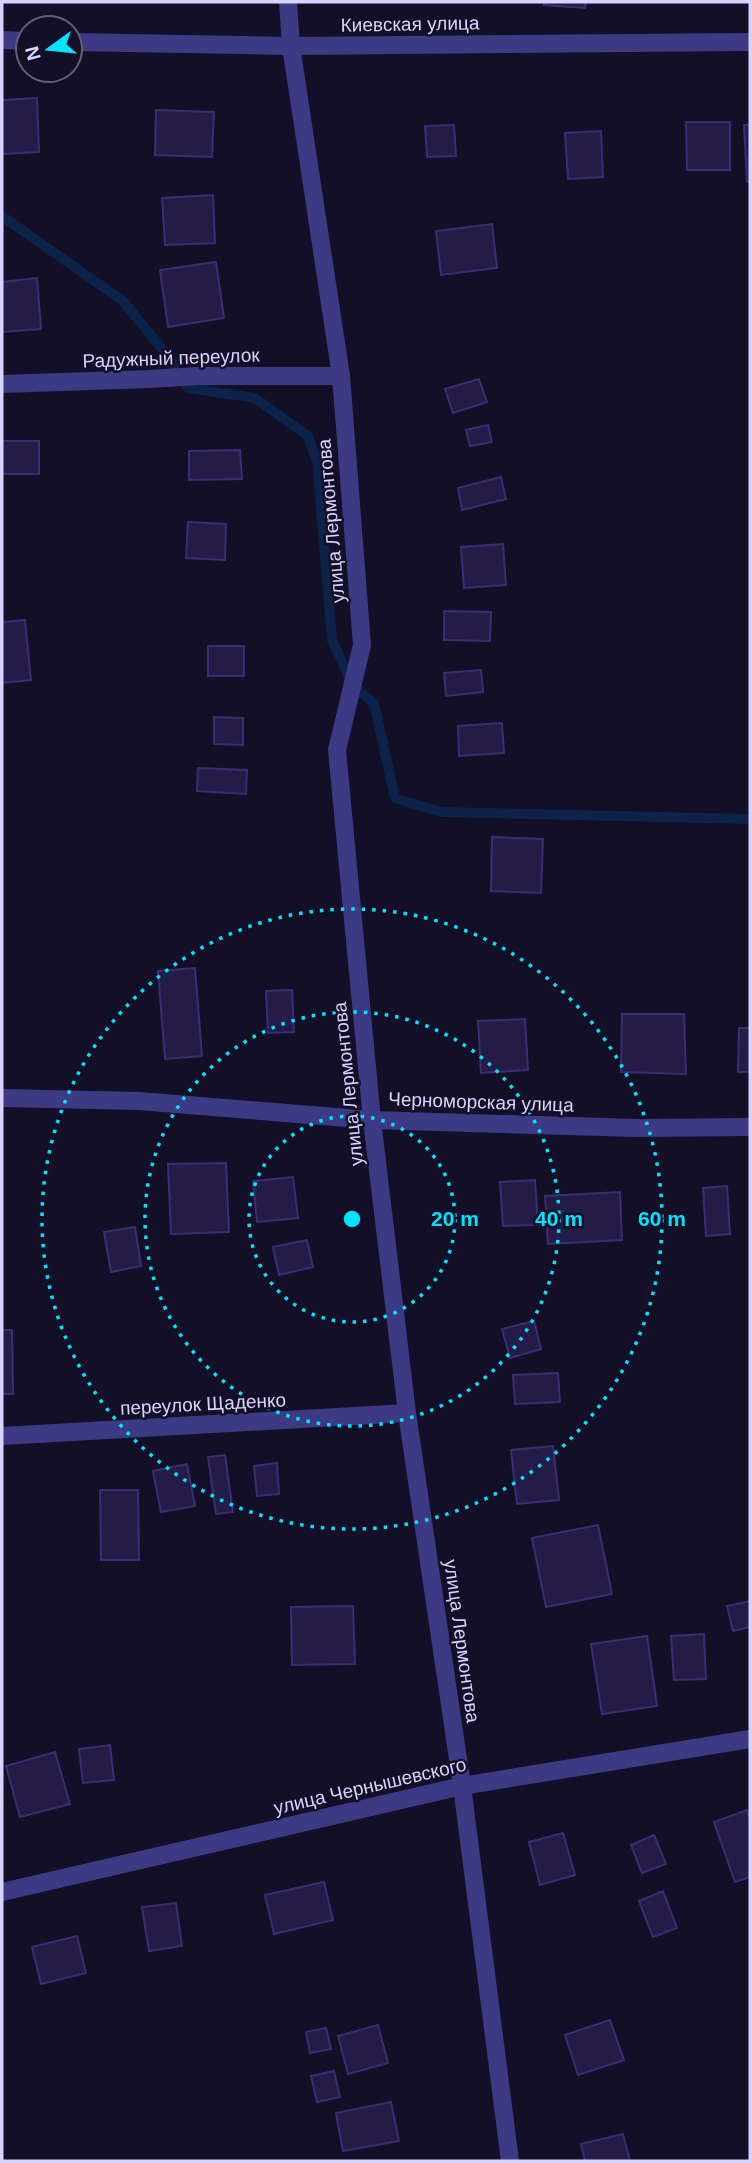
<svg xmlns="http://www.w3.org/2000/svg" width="752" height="2163" viewBox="0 0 752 2163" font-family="Helvetica,sans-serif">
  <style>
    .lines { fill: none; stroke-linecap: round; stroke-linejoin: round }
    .stream { stroke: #0c2248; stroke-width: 10 }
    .building { fill: #241b47; stroke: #3b2d73; stroke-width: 2 }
    .minor { stroke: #3d3a85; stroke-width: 18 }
    .ring { fill: none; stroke: #00e5ff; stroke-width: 3.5; stroke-dasharray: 3.5 7 }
    .labels { text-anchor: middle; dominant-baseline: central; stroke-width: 5; stroke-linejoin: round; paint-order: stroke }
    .street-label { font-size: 19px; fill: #d9d4ff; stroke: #130f26 }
    .centre { fill: #00e5ff; stroke: #130f26; stroke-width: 3.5 }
    .ring-label { font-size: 21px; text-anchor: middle; font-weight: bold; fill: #00e5ff; stroke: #130f26; stroke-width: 5; stroke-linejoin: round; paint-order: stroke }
  </style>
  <rect width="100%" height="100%" fill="#130f26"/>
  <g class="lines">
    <!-- stream -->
    <path class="stream" d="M 2,216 L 123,301 L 167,355 L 188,388 L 255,398 L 308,436 L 317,461 L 332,640 L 353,686 L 374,703 L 395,798 L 441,812 L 750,819"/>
  </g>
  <!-- building -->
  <g class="building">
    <path d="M 544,2 L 586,2 L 585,8 L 544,5 Z"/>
    <path d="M 37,98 L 39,152 L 2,154 L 2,100 Z"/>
    <path d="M 156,110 L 214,112 L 212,157 L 155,155 Z"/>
    <path d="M 686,122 L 730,122 L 730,170 L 687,170 Z"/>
    <path d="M 454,125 L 456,156 L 427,157 L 425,126 Z"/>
    <path d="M 744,125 L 750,125 L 750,182 L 747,182 Z"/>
    <path d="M 601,131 L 603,177 L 568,179 L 565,133 Z"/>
    <path d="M 213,195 L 215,243 L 165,245 L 162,198 Z"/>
    <path d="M 492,224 L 497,268 L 441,275 L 436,231 Z"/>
    <path d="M 216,262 L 224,318 L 168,327 L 160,270 Z"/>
    <path d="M 37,278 L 41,329 L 2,332 L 2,282 Z"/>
    <path d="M 479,379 L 487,402 L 453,413 L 445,389 Z"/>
    <path d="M 488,425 L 492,442 L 470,446 L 466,430 Z"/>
    <rect x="2" y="441" width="37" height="33"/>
    <path d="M 240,450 L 242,479 L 189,480 L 189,451 Z"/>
    <path d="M 501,477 L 506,499 L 462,510 L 458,488 Z"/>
    <path d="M 188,522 L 226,524 L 225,560 L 186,558 Z"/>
    <path d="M 503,544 L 506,585 L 464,588 L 461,547 Z"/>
    <path d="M 444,611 L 491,612 L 490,641 L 444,640 Z"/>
    <path d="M 25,620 L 31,680 L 2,683 L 2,622 Z"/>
    <rect x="208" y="646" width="36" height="30"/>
    <path d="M 481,670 L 483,692 L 446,696 L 444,673 Z"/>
    <path d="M 214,717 L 243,718 L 243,745 L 214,744 Z"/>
    <path d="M 502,723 L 504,753 L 459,756 L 458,726 Z"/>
    <path d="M 198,768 L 247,770 L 246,794 L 197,791 Z"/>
    <path d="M 492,837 L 543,839 L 541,893 L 491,891 Z"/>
    <path d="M 195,968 L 202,1056 L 165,1059 L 158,971 Z"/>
    <path d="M 292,990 L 294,1032 L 268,1033 L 266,991 Z"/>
    <path d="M 622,1014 L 684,1014 L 686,1074 L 621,1072 Z"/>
    <path d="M 525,1019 L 528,1070 L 481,1073 L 478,1021 Z"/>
    <path d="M 739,1028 L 750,1028 L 750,1072 L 738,1072 Z"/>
    <path d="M 226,1163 L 229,1232 L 171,1234 L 168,1164 Z"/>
    <path d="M 293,1177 L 298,1218 L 257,1222 L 253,1181 Z"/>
    <path d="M 535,1180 L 538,1225 L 503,1226 L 500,1182 Z"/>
    <path d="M 727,1186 L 730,1234 L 706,1236 L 703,1188 Z"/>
    <path d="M 620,1192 L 622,1240 L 548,1244 L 545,1196 Z"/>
    <path d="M 135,1227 L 141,1266 L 111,1272 L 104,1232 Z"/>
    <path d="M 307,1240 L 313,1267 L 279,1275 L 273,1247 Z"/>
    <path d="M 534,1321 L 541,1349 L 510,1358 L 502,1329 Z"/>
    <path d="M 2,1330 L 12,1330 L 13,1394 L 2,1394 Z"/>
    <path d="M 558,1373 L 560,1402 L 515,1404 L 513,1375 Z"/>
    <path d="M 553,1446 L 559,1500 L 517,1504 L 511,1450 Z"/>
    <path d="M 225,1455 L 233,1512 L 216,1514 L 208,1457 Z"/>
    <path d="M 277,1463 L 279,1494 L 257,1496 L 254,1466 Z"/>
    <path d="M 187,1464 L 195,1506 L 161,1512 L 153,1471 Z"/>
    <path d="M 100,1490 L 138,1490 L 139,1560 L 101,1560 Z"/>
    <path d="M 598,1525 L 612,1594 L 546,1607 L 532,1538 Z"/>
    <path d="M 750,1601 L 750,1627 L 733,1631 L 727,1606 Z"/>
    <path d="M 353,1606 L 355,1664 L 292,1665 L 291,1607 Z"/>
    <path d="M 704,1634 L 706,1679 L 674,1680 L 671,1636 Z"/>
    <path d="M 647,1636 L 657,1706 L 602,1714 L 591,1644 Z"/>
    <path d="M 110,1745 L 114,1780 L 83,1783 L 79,1749 Z"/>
    <path d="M 55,1752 L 70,1804 L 20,1817 L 6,1766 Z"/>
    <path d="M 747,1810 L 750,1819 L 750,1877 L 735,1882 L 714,1822 Z"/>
    <path d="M 563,1833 L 575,1875 L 540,1885 L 529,1842 Z"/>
    <path d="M 654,1835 L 666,1864 L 642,1873 L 631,1845 Z"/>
    <path d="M 324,1882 L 333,1920 L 274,1934 L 265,1895 Z"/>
    <path d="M 663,1891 L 677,1928 L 653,1937 L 639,1901 Z"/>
    <path d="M 176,1903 L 182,1946 L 149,1951 L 142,1907 Z"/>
    <path d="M 77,1936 L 86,1973 L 41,1984 L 32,1947 Z"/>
    <path d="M 610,2020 L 624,2060 L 578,2075 L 565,2035 Z"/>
    <path d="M 378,2025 L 388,2063 L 348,2074 L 338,2036 Z"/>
    <path d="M 326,2028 L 331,2049 L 310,2053 L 306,2032 Z"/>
    <path d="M 334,2071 L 340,2097 L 317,2102 L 311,2076 Z"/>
    <path d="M 391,2102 L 399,2141 L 343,2151 L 336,2113 Z"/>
    <path d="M 623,2134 L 630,2161 L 585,2161 L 581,2144 Z"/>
  </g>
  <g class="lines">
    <!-- minor -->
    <g class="minor">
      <path d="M 288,2 L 291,46 L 341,376 L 362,645 L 337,750 L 372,1120 L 407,1413 L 462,1786 L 510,2161"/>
      <path d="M 2,40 L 28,41"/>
      <path d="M 70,42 L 291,46 L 750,42"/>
      <path d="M 2,384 L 149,379 L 198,376 L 341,376"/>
      <path d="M 2,1098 L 139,1101 L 372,1120 L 636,1128 L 750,1127"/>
      <path d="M 2,1436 L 407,1413"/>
      <path d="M 2,1892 L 462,1786 L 750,1739"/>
    </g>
  </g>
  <!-- distance rings -->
  <g class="ring">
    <circle cx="352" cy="1219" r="103"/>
    <circle cx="352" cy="1219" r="207"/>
    <circle cx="352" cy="1219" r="310"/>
  </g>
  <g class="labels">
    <!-- street labels -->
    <g class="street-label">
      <text transform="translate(410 24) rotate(-1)">Киевская улица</text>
      <text transform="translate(171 358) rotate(-2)">Радужный переулок</text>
      <text transform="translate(331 521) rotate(-95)">улица Лермонтова</text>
      <text transform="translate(348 1084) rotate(-96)">улица Лермонтова</text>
      <text transform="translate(481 1102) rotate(2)">Черноморская улица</text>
      <text transform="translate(203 1404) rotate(-3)">переулок Щаденко</text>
      <text transform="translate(462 1641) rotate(82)">улица Лермонтова</text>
      <text transform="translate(370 1786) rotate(-13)">улица Чернышевского</text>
    </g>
  </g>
  <circle cx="352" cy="1219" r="10" class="centre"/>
  <g class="ring-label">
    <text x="455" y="1226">20 m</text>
    <text x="559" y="1226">40 m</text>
    <text x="662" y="1226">60 m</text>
  </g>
  <!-- border -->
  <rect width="752" height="2163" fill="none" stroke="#d9d4ff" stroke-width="7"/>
  <!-- north arrow -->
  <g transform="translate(49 49) rotate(255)"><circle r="33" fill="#130f26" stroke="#625e7d" stroke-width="2"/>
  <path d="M0-5L12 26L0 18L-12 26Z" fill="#00e5ff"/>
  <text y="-10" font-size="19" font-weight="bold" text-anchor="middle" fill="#d9d4ff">N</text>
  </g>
</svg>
